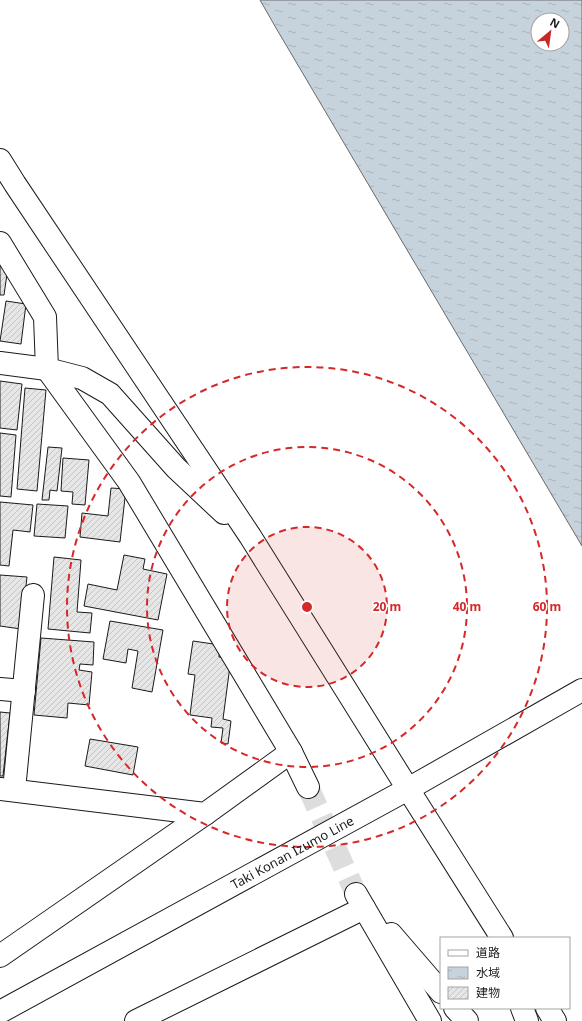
<svg xmlns="http://www.w3.org/2000/svg" width="582" height="1021" viewBox="0 0 582 1021" font-family="'Noto Sans','Noto Sans JP',sans-serif">
  <style>
    .water { fill: url(#water-ripples); stroke: #6a6a6a; fill-rule: evenodd }
    .building { fill: url(#building-hatch); stroke: #1a1a1a }
    .lines { fill: none; stroke-linecap: round; stroke-linejoin: round }
    .street-tunnel { stroke: #ddd; stroke-width: 22; stroke-dasharray: 22 11; stroke-linecap: butt }
    .street-casing { stroke: #1a1a1a; stroke-width: 24 }
    .secondary-casing { stroke: #1a1a1a; stroke-width: 24 }
    .street { stroke: #fff; stroke-width: 22 }
    .secondary { stroke: #fff; stroke-width: 22 }
    .ring { fill: none; stroke: #d62828; stroke-width: 2; stroke-dasharray: 7 5 }
    .labels { text-anchor: middle; dominant-baseline: central; stroke-width: 3; stroke-linejoin: round; paint-order: stroke }
    .street-label { font-size: 13px; fill: #1a1a1a; stroke: #fff }
    .centre { fill: #d62828; stroke: #fff; stroke-width: 2 }
    .ring-label { font-size: 12px; text-anchor: middle; font-weight: bold; fill: #d62828; stroke: #fff; stroke-width: 3; stroke-linejoin: round; paint-order: stroke }
  </style>
  <defs>
    <pattern id="water-ripples" width="26" height="14" patternUnits="userSpaceOnUse"><rect width="26" height="14" fill="#c6d2dc"/><path d="M2 4q2-2 4 0t4 0M15 11q2-2 4 0t4 0" fill="none" stroke="#aab4bc"/></pattern>
    <pattern id="building-hatch" width="6" height="6" patternUnits="userSpaceOnUse"><rect width="6" height="6" fill="#e6e6e6"/><path d="M-1 1l2-2M0 6l6-6M5 7l2-2" fill="none" stroke="#c5c5c5"/></pattern>
  </defs>
  <rect width="100%" height="100%" fill="#fff"/>
  <!-- water -->
  <path class="water" d="M 260,0 L 582,0 L 582,546 L 276,28 ZM 538,20 L 562,20 L 562,44 L 538,44 Z"/>
  <!-- building -->
  <g class="building">
    <path d="M 0,266 L 8,267 L 4,295 L 0,295 Z"/>
    <path d="M 6,301 L 26,304 L 21,344 L 0,341 Z"/>
    <path d="M 0,381 L 22,384 L 17,430 L 0,428 Z"/>
    <path d="M 25,388 L 46,390 L 37,491 L 17,489 Z"/>
    <path d="M 0,433 L 16,435 L 11,497 L 0,496 Z"/>
    <path d="M 48,447 L 62,448 L 57,491 L 50,490 L 49,500 L 42,500 Z"/>
    <path d="M 63,458 L 89,460 L 85,505 L 72,504 L 73,492 L 61,491 Z"/>
    <path d="M 111,488 L 126,489 L 120,542 L 80,537 L 82,513 L 108,516 Z"/>
    <path d="M 0,502 L 33,505 L 30,532 L 13,530 L 9,566 L 0,565 Z"/>
    <path d="M 37,504 L 68,506 L 65,538 L 34,536 Z"/>
    <path d="M 124,555 L 145,559 L 143,569 L 167,574 L 158,620 L 84,606 L 88,584 L 117,590 Z"/>
    <path d="M 54,557 L 81,560 L 77,612 L 92,613 L 90,633 L 48,629 Z"/>
    <path d="M 0,575 L 27,577 L 21,629 L 0,626 Z"/>
    <path d="M 110,621 L 163,630 L 152,692 L 132,688 L 138,651 L 128,649 L 126,663 L 103,659 Z"/>
    <path d="M 41,638 L 94,642 L 93,665 L 80,664 L 79,670 L 92,672 L 89,705 L 68,703 L 67,718 L 34,715 Z"/>
    <path d="M 193,641 L 220,645 L 219,657 L 231,658 L 223,719 L 231,721 L 228,744 L 221,743 L 223,728 L 211,727 L 212,718 L 190,715 L 195,675 L 188,674 Z"/>
    <path d="M 0,712 L 10,713 L 3,776 L 0,776 Z"/>
    <path d="M 90,739 L 138,747 L 133,775 L 85,766 Z"/>
  </g>
  <g class="lines">
    <!-- street-tunnel -->
    <path class="street-tunnel" d="M 308,787 L 356,894"/>
    <!-- street casing -->
    <g class="street-casing">
      <g id="street">
        <path d="M 0,160 L 15,184 L 250,536 L 408,789 L 502,938"/>
        <path d="M 0,243 L 45,317 L 47,369 L 129,482 L 291,752 L 308,787"/>
        <path d="M 0,363 L 47,369 L 82,378 L 110,394 L 176,468 L 224,513"/>
        <path d="M 0,689 L 24,691"/>
        <path d="M 0,789 L 205,814 L 291,752"/>
        <path d="M 14,790 L 33,595"/>
        <path d="M 356,894 L 430,1021"/>
        <path d="M 391,934 L 441,992"/>
        <path d="M 0,956 L 205,814"/>
        <path d="M 455,1008 L 467,1021"/>
        <path d="M 522,1008 L 527,1021"/>
        <path d="M 547,1008 L 555,1021"/>
        <path d="M 136,1021 L 364,908"/>
      </g>
    </g>
    <!-- secondary casing -->
    <g class="secondary-casing">
      <g id="secondary">
        <path id="s1" d="M 0,1012 L 408,789 L 582,690"/>
      </g>
    </g>
    <!-- street -->
    <use href="#street" class="street"/>
    <!-- secondary -->
    <use href="#secondary" class="secondary"/>
  </g>
  <!-- distance rings -->
  <circle cx="307" cy="607" r="80" fill="#d62828" fill-opacity=".12"/>
  <g class="ring">
    <circle cx="307" cy="607" r="80"/>
    <circle cx="307" cy="607" r="160"/>
    <circle cx="307" cy="607" r="240"/>
  </g>
  <g class="labels">
    <!-- street labels -->
    <g class="street-label">
      <text stroke="none"><textPath href="#s1" startOffset="333">Taki Konan Izumo Line</textPath></text>
    </g>
  </g>
  <circle cx="307" cy="607" r="6" class="centre"/>
  <g class="ring-label">
    <text x="387" y="611">20 m</text>
    <text x="467" y="611">40 m</text>
    <text x="547" y="611">60 m</text>
  </g>
  <!-- legend -->
  <rect x="440" y="937" width="130" height="72" fill="#ffffff" stroke="#a3a3a3"/>
  <rect x="448" y="950" width="20" height="6" fill="#ffffff" stroke="#a3a3a3"/>
  <text x="476" y="957" font-size="12" fill="#1a1a1a">道路</text>
  <rect x="448" y="967" width="20" height="12" fill="url(#water-ripples)" stroke="#a3a3a3"/>
  <text x="476" y="977" font-size="12" fill="#1a1a1a">水域</text>
  <rect x="448" y="987" width="20" height="12" fill="url(#building-hatch)" stroke="#a3a3a3"/>
  <text x="476" y="997" font-size="12" fill="#1a1a1a">建物</text>
  <!-- north arrow -->
  <g transform="translate(550 32) rotate(29)"><circle r="19" fill="#ffffff" stroke="#a3a3a3"/>
  <path d="M0-3L7 15L0 10L-7 15Z" fill="#c62828"/>
  <text y="-6" font-size="11" font-weight="bold" text-anchor="middle" fill="#1a1a1a">N</text>
  </g>
</svg>
